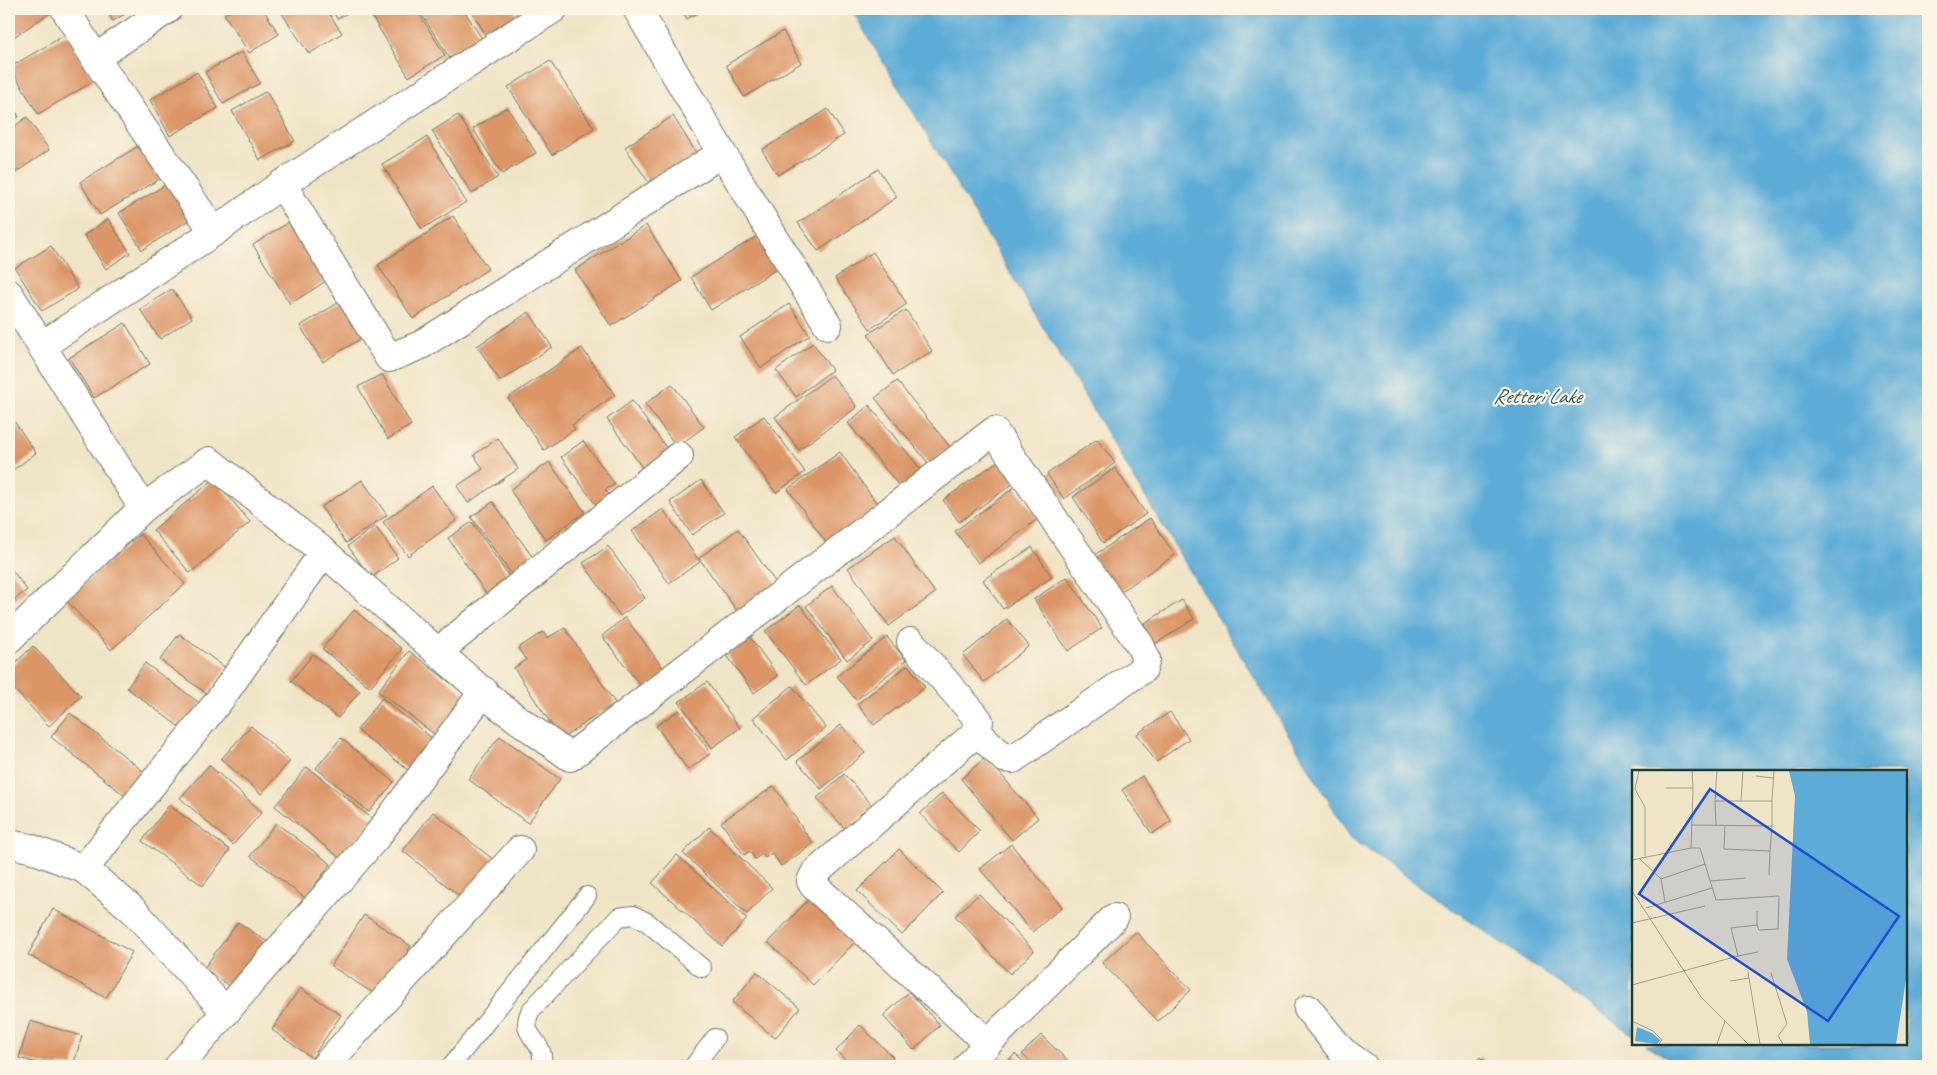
<svg xmlns="http://www.w3.org/2000/svg" width="1937" height="1075" viewBox="0 0 1937 1075" font-family="Caveat,sans-serif">
  <style>
    .water { fill: #5dacd7; stroke: #3e7486 }
    .building { fill: #db9566 }
    .lines { fill: none; stroke-linecap: round; stroke-linejoin: round }
    .lane-casing { stroke: #687767; stroke-width: 20 }
    .street-casing { stroke: #687767; stroke-width: 30 }
    .lane { stroke: #fff; stroke-width: 18 }
    .street { stroke: #fff; stroke-width: 28 }
    .labels { text-anchor: middle; dominant-baseline: central; stroke-width: 4.5; stroke-linejoin: round; paint-order: stroke }
    .water-label { font-size: 21px; font-style: italic; fill: #325e65; stroke: #fcf5e5 }
    .inset-road { fill: none; stroke: #9ca18c; stroke-width: 1 }
    .view { fill: #1d4ed8; fill-opacity: 0.15; stroke: #1d4ed8; stroke-width: 2.5 }
    .inset-edge { fill: none; stroke: #1f3d34; stroke-width: 2.5 }
  </style>
  <rect width="100%" height="100%" fill="#fcf5e5"/>
  <filter id="ink" filterUnits="userSpaceOnUse"><feTurbulence type="fractalNoise" baseFrequency=".02" numOctaves="2"/><feDisplacementMap in="SourceGraphic" scale="10" xChannelSelector="R" yChannelSelector="G"/><feConvolveMatrix kernelMatrix="1 2 1 2 8 2 1 2 1" color-interpolation-filters="sRGB"/></filter>
  <filter id="wash" filterUnits="userSpaceOnUse"><feTurbulence type="fractalNoise" baseFrequency=".0096" numOctaves="4" result="noise"/><feDisplacementMap in="SourceGraphic" scale="20" xChannelSelector="R" yChannelSelector="G"/><feGaussianBlur stdDeviation="1.12" result="paint"/><feColorMatrix in="noise" values="0 0 0 0 0 0 0 0 0 0 0 0 0 0 0 0 0 1.4 0 .05"/><feComposite in="paint" operator="in"/></filter>
  <g filter="url(#wash)">
    <rect width="100%" height="100%" fill="#f0e4c6"/>
    <!-- water -->
    <path class="water" d="M 851,9 L 1928,9 L 1928,1066 L 1679,1066 L 1646,1044 L 1906,1044 L 1906,771 L 1633,771 L 1633,1035 L 1351,838 Z"/>
    <g id="blocks">
      <!-- building -->
      <g class="building">
        <path d="M 12,9 L 56,9 L 9,40 L 9,11 Z"/>
        <path d="M 106,9 L 133,9 L 113,21 Z"/>
        <path d="M 233,9 L 263,9 L 279,34 L 249,53 L 224,14 Z"/>
        <path d="M 279,9 L 326,9 L 342,33 L 309,54 Z"/>
        <path d="M 332,9 L 354,9 L 337,19 Z"/>
        <path d="M 385,9 L 416,9 L 445,55 L 409,77 L 372,17 Z"/>
        <path d="M 418,9 L 463,9 L 483,40 L 451,60 Z"/>
        <path d="M 470,9 L 513,9 L 517,15 L 486,35 Z"/>
        <path d="M 681,9 L 705,9 L 687,19 Z"/>
        <path d="M 783,31 L 801,63 L 744,97 L 726,65 Z"/>
        <path d="M 67,34 L 94,81 L 38,114 L 10,67 Z"/>
        <path d="M 242,52 L 260,83 L 223,104 L 205,72 Z"/>
        <path d="M 550,61 L 594,128 L 552,155 L 508,87 Z"/>
        <path d="M 197,72 L 218,108 L 170,136 L 150,100 Z"/>
        <path d="M 266,91 L 295,141 L 260,160 L 232,111 Z"/>
        <path d="M 9,101 L 19,117 L 9,124 Z"/>
        <path d="M 507,107 L 536,153 L 502,174 L 473,129 Z"/>
        <path d="M 828,109 L 844,135 L 778,175 L 762,150 Z"/>
        <path d="M 458,115 L 498,177 L 472,194 L 432,131 Z"/>
        <path d="M 673,116 L 698,156 L 651,186 L 625,147 Z"/>
        <path d="M 27,117 L 49,150 L 9,177 L 9,130 Z"/>
        <path d="M 427,137 L 466,202 L 422,229 L 382,164 Z"/>
        <path d="M 145,142 L 166,175 L 100,215 L 80,182 Z"/>
        <path d="M 878,169 L 897,197 L 818,251 L 798,223 Z"/>
        <path d="M 170,182 L 192,218 L 142,250 L 119,213 Z"/>
        <path d="M 453,216 L 488,269 L 413,319 L 378,265 Z"/>
        <path d="M 297,217 L 334,276 L 290,304 L 253,245 Z"/>
        <path d="M 108,219 L 130,253 L 106,269 L 84,235 Z"/>
        <path d="M 646,225 L 682,281 L 611,326 L 575,270 Z"/>
        <path d="M 757,236 L 777,269 L 711,310 L 691,277 Z"/>
        <path d="M 51,246 L 78,289 L 42,311 L 15,268 Z"/>
        <path d="M 873,252 L 907,304 L 870,329 L 835,278 Z"/>
        <path d="M 172,289 L 192,318 L 160,339 L 140,309 Z"/>
        <path d="M 343,300 L 365,336 L 323,362 L 300,326 Z"/>
        <path d="M 789,304 L 810,335 L 761,368 L 740,337 Z"/>
        <path d="M 906,310 L 932,351 L 893,375 L 868,334 Z"/>
        <path d="M 529,312 L 552,347 L 500,381 L 477,346 Z"/>
        <path d="M 125,323 L 150,364 L 94,398 L 69,358 Z"/>
        <path d="M 813,343 L 832,370 L 796,397 L 776,370 Z"/>
        <path d="M 582,348 L 615,395 L 572,425 L 575,429 L 544,450 L 508,398 Z"/>
        <path d="M 382,374 L 411,425 L 388,439 L 358,387 Z"/>
        <path d="M 832,375 L 857,407 L 799,450 L 775,417 Z"/>
        <path d="M 897,381 L 950,447 L 929,464 L 875,398 Z"/>
        <path d="M 672,384 L 704,427 L 677,447 L 645,404 Z"/>
        <path d="M 632,401 L 669,451 L 644,470 L 607,419 Z"/>
        <path d="M 869,405 L 925,475 L 904,492 L 848,423 Z"/>
        <path d="M 764,416 L 805,472 L 776,493 L 735,437 Z"/>
        <path d="M 12,418 L 36,453 L 9,473 L 9,420 Z"/>
        <path d="M 498,438 L 518,469 L 468,503 L 457,486 L 483,469 L 474,455 Z"/>
        <path d="M 1097,439 L 1115,463 L 1064,499 L 1047,474 Z"/>
        <path d="M 583,441 L 615,484 L 605,490 L 609,495 L 596,505 L 561,457 Z"/>
        <path d="M 840,452 L 880,508 L 828,545 L 788,489 Z"/>
        <path d="M 1001,459 L 1017,481 L 959,522 L 943,500 Z"/>
        <path d="M 549,462 L 585,512 L 546,540 L 510,490 Z"/>
        <path d="M 1115,468 L 1146,514 L 1103,543 L 1073,497 Z"/>
        <path d="M 214,479 L 250,522 L 190,573 L 153,530 Z"/>
        <path d="M 362,480 L 387,515 L 346,543 L 321,507 Z"/>
        <path d="M 701,480 L 724,513 L 692,535 L 670,502 Z"/>
        <path d="M 432,486 L 457,520 L 408,556 L 383,522 Z"/>
        <path d="M 1015,487 L 1038,519 L 978,563 L 955,531 Z"/>
        <path d="M 493,502 L 534,559 L 512,575 L 471,517 Z"/>
        <path d="M 663,509 L 700,562 L 669,583 L 632,531 Z"/>
        <path d="M 1150,518 L 1175,555 L 1119,593 L 1093,556 Z"/>
        <path d="M 472,522 L 510,578 L 487,595 L 448,538 Z"/>
        <path d="M 375,526 L 398,558 L 371,578 L 348,546 Z"/>
        <path d="M 738,529 L 776,583 L 737,611 L 699,558 Z"/>
        <path d="M 140,534 L 185,584 L 111,650 L 66,600 Z"/>
        <path d="M 895,536 L 935,593 L 889,626 L 848,568 Z"/>
        <path d="M 608,546 L 645,598 L 620,616 L 583,563 Z"/>
        <path d="M 1032,547 L 1052,577 L 1003,609 L 983,580 Z"/>
        <path d="M 9,566 L 27,590 L 9,604 Z"/>
        <path d="M 1067,577 L 1102,628 L 1068,651 L 1034,599 Z"/>
        <path d="M 832,586 L 873,641 L 847,660 L 806,606 Z"/>
        <path d="M 1182,600 L 1194,619 L 1152,646 L 1140,626 Z"/>
        <path d="M 800,605 L 841,659 L 806,685 L 765,631 Z"/>
        <path d="M 354,610 L 402,649 L 370,687 L 322,649 Z"/>
        <path d="M 625,617 L 667,673 L 644,690 L 602,636 Z"/>
        <path d="M 1007,619 L 1029,646 L 984,682 L 963,655 Z"/>
        <path d="M 565,628 L 615,703 L 561,739 L 514,668 L 526,660 L 518,648 L 543,632 L 547,638 Z"/>
        <path d="M 179,634 L 226,668 L 207,694 L 160,660 Z"/>
        <path d="M 750,637 L 778,676 L 754,693 L 726,654 Z"/>
        <path d="M 887,637 L 906,660 L 856,700 L 837,676 Z"/>
        <path d="M 33,646 L 81,696 L 49,726 L 9,684 L 9,669 Z"/>
        <path d="M 409,651 L 469,697 L 438,737 L 378,691 Z"/>
        <path d="M 313,654 L 360,691 L 338,718 L 291,681 Z"/>
        <path d="M 145,663 L 201,704 L 182,729 L 127,688 Z"/>
        <path d="M 908,665 L 925,687 L 874,725 L 857,704 Z"/>
        <path d="M 707,682 L 740,728 L 712,748 L 679,702 Z"/>
        <path d="M 792,686 L 826,728 L 787,760 L 753,718 Z"/>
        <path d="M 382,698 L 433,739 L 408,770 L 357,730 Z"/>
        <path d="M 679,710 L 711,753 L 688,770 L 656,726 Z"/>
        <path d="M 1170,712 L 1189,739 L 1156,762 L 1137,734 Z"/>
        <path d="M 70,713 L 148,775 L 129,799 L 51,737 Z"/>
        <path d="M 841,725 L 865,753 L 821,789 L 797,761 Z"/>
        <path d="M 251,726 L 290,761 L 261,794 L 221,759 Z"/>
        <path d="M 500,736 L 560,779 L 528,823 L 468,779 Z"/>
        <path d="M 341,738 L 394,782 L 369,812 L 316,768 Z"/>
        <path d="M 986,757 L 1038,818 L 1012,840 L 961,779 Z"/>
        <path d="M 209,765 L 262,812 L 233,845 L 180,798 Z"/>
        <path d="M 307,767 L 373,819 L 341,859 L 275,806 Z"/>
        <path d="M 844,774 L 873,806 L 846,830 L 817,798 Z"/>
        <path d="M 1142,776 L 1171,821 L 1152,834 L 1122,790 Z"/>
        <path d="M 774,786 L 813,844 L 781,866 L 772,853 L 765,858 L 762,854 L 755,859 L 750,851 L 744,855 L 721,822 Z"/>
        <path d="M 942,793 L 980,831 L 959,852 L 920,814 Z"/>
        <path d="M 169,805 L 230,850 L 203,886 L 142,841 Z"/>
        <path d="M 433,812 L 499,864 L 468,903 L 403,851 Z"/>
        <path d="M 276,823 L 331,864 L 305,898 L 250,856 Z"/>
        <path d="M 709,827 L 772,888 L 747,914 L 683,853 Z"/>
        <path d="M 1011,844 L 1062,907 L 1032,932 L 980,869 Z"/>
        <path d="M 899,849 L 943,893 L 902,935 L 857,891 Z"/>
        <path d="M 677,855 L 747,919 L 722,946 L 652,883 Z"/>
        <path d="M 814,894 L 859,938 L 813,985 L 768,942 Z"/>
        <path d="M 979,894 L 1034,951 L 1010,974 L 955,916 Z"/>
        <path d="M 53,909 L 132,952 L 106,998 L 28,955 Z"/>
        <path d="M 364,915 L 411,946 L 379,997 L 331,966 Z"/>
        <path d="M 238,922 L 269,943 L 235,990 L 204,968 Z"/>
        <path d="M 1136,932 L 1191,990 L 1158,1021 L 1102,963 Z"/>
        <path d="M 757,972 L 800,1008 L 775,1038 L 732,1002 Z"/>
        <path d="M 300,988 L 341,1015 L 312,1058 L 272,1030 Z"/>
        <path d="M 909,992 L 940,1025 L 914,1050 L 883,1016 Z"/>
        <path d="M 30,1021 L 82,1036 L 73,1066 L 49,1066 L 19,1058 Z"/>
        <path d="M 860,1025 L 893,1057 L 885,1066 L 852,1066 L 836,1051 Z"/>
        <path d="M 1041,1035 L 1073,1066 L 1035,1066 L 1022,1054 Z"/>
        <path d="M 1015,1054 L 1027,1066 L 1003,1066 Z"/>
        <path d="M 1480,1057 L 1490,1066 L 1472,1066 Z"/>
      </g>
    </g>
  </g>
  <g filter="url(#ink)">
    <use href="#blocks" fill-opacity="0" stroke="#687767" stroke-width="1"/>
    <g class="lines">
      <!-- lane casing -->
      <g class="lane-casing">
        <g id="lane">
          <path d="M 451,1066 L 587,896"/>
          <path d="M 541,1066 C 549,1041 516,1037 531,1010 L 619,917 L 633,915 L 647,922 L 702,968"/>
          <path d="M 694,1066 L 715,1038"/>
        </g>
      </g>
      <!-- street casing -->
      <g class="street-casing">
        <g id="street">
          <path d="M 65,9 L 95,58"/>
          <path d="M 168,9 L 95,58 L 214,232"/>
          <path d="M 722,153 L 828,325"/>
          <path d="M 282,184 L 389,358 L 421,345 L 722,153 L 637,9"/>
          <path d="M 9,294 L 143,508 L 9,639"/>
          <path d="M 41,346 L 214,232 L 282,184 L 553,9"/>
          <path d="M 143,508 L 209,461 L 324,552 L 498,705 L 570,757 L 994,431 L 1140,645 L 1146,659 L 1143,669 L 1013,759 L 1004,758 L 977,732"/>
          <path d="M 911,642 L 973,713 L 979,721 L 977,732 L 815,873 L 811,881 L 814,886 L 988,1043 L 968,1066"/>
          <path d="M 439,651 L 679,456"/>
          <path d="M 9,844 L 30,848 L 84,869 L 132,909 L 226,1012"/>
          <path d="M 84,869 L 218,702 L 324,552"/>
          <path d="M 1308,1009 L 1342,1051 L 1363,1066"/>
          <path d="M 988,1043 L 1114,918"/>
          <path d="M 179,1066 L 377,836 L 484,691"/>
          <path d="M 325,1066 L 520,850"/>
        </g>
      </g>
      <!-- lane -->
      <use href="#lane" class="lane"/>
      <!-- street -->
      <use href="#street" class="street"/>
    </g>
  </g>
  <g class="labels">
    <!-- water labels -->
    <g class="water-label">
      <text x="1537" y="396">Retteri Lake</text>
    </g>
  </g>
  <!-- overview -->
  <g transform="translate(1632 770)">
    <rect width="275" height="275" fill="#f0e4c6"/>
    <path d="M 157,1 L 275,1 L 275,203 L 264,274 L 178,274 L 175,242 L 155,189 L 163,26 ZM 5,257 L 20,263 L 28,270 L 25,274 L 3,271 Z" fill="#5dacd7"/>
    <path class="inset-road" d="M 7,1 L 3,19 L 13,37 L 13,86M 60,1 L 61,18M 124,6 L 141,8M 83,31 L 85,1M 109,31 L 111,1M 140,31 L 142,1M 59,55 L 140,56 L 140,31 L 83,31 L 84,56M 93,55 L 92,79 L 138,81 L 140,56M 59,78 L 68,78 L 84,130 L 147,126 L 146,159 L 127,160 L 125,155M 7,88 L 29,109 L 33,132M 0,90 L 59,78 L 61,18 L 34,18M 137,105 L 138,81M 29,109 L 73,94M 78,111 L 114,108M 0,121 L 69,227 L 116,274M 14,138 L 80,118M 0,153 L 73,136M 106,186 L 126,182M 116,202 L 128,274M 139,203 L 155,254 L 146,266 L 151,274M 98,211 L 117,208M 0,215 L 106,186 L 99,158 L 125,155 L 125,141M 0,251 L 21,261 L 30,270 L 27,274M 85,274 L 93,251"/>
    <path class="view" d="M 78,19 L 267,146 L 196,251 L 7,124 Z"/>
    <rect width="275" height="275" class="inset-edge"/>
  </g>
  <!-- margin -->
  <rect width="1937" height="1075" fill="none" stroke="#fcf5e5" stroke-width="30"/>
</svg>
